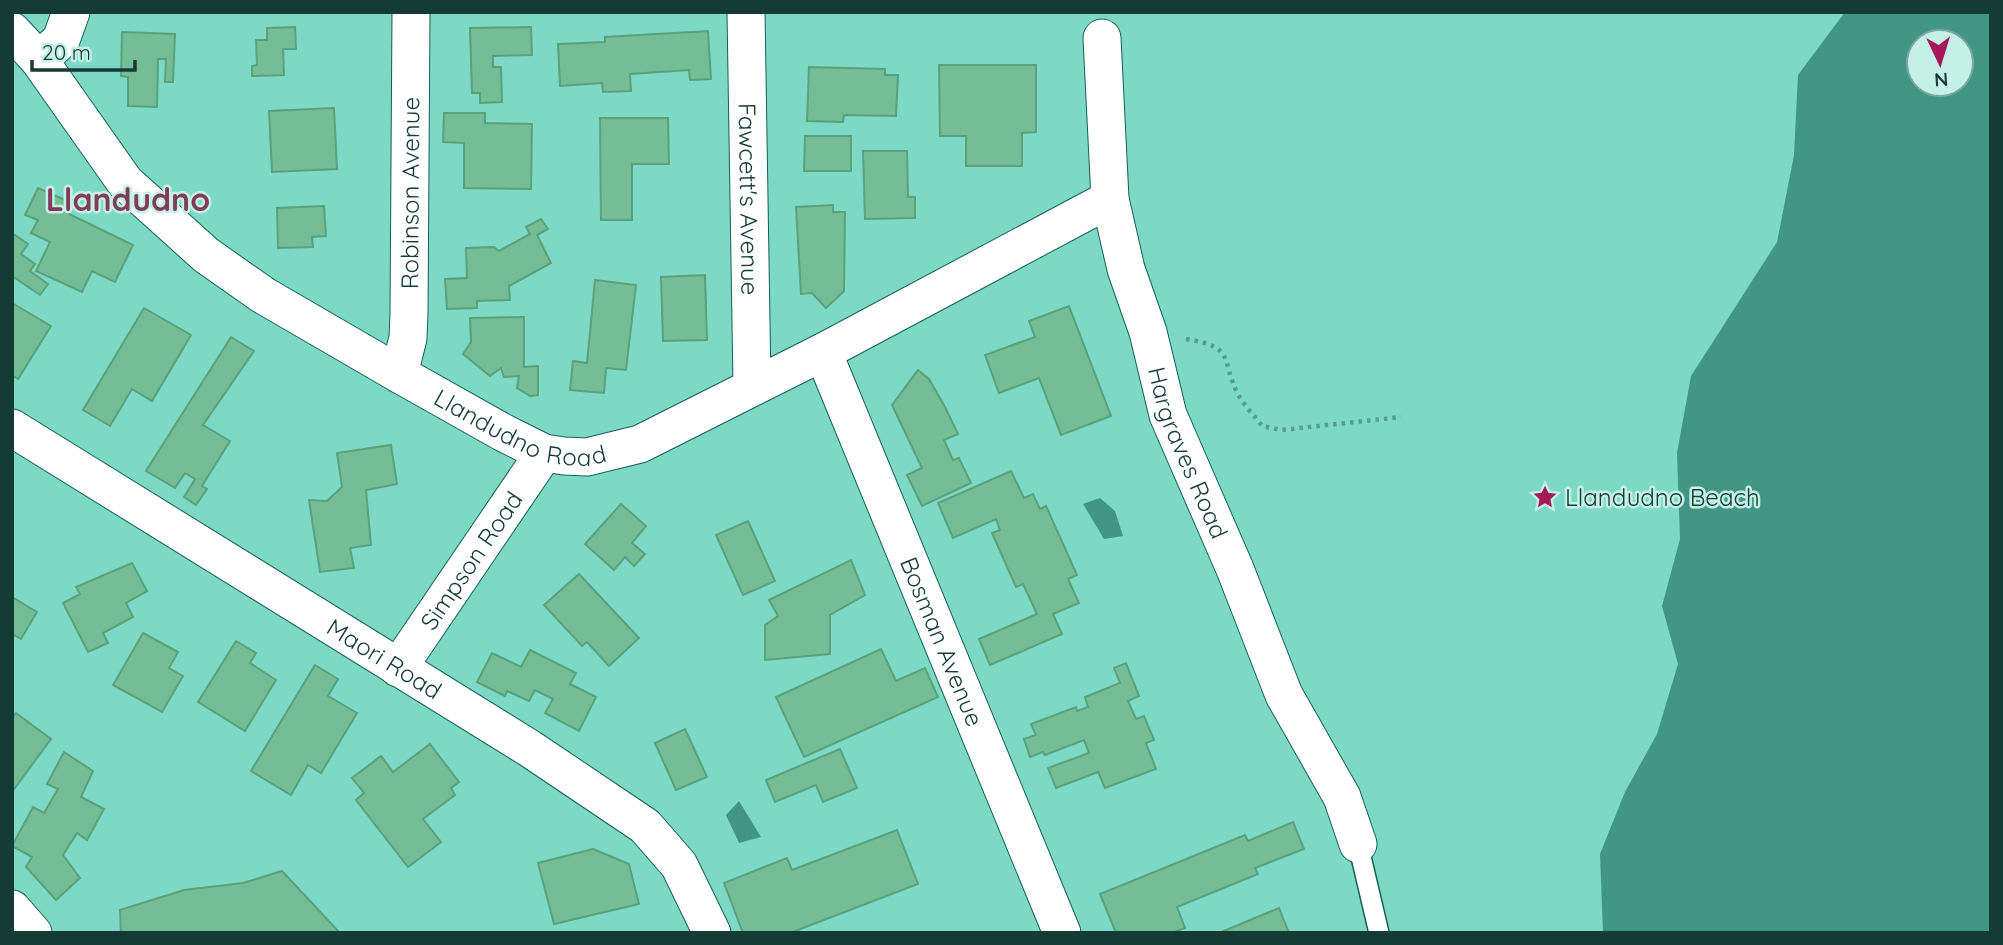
<svg xmlns="http://www.w3.org/2000/svg" width="2003" height="945" viewBox="0 0 2003 945" font-family="Quicksand,sans-serif">
  <style>
    .water { fill: #419686; fill-rule: evenodd }
    .building { fill: #75bd96; stroke: #5aa27c; stroke-width: 2 }
    .lines { fill: none; stroke-linecap: round; stroke-linejoin: round }
    .service-casing { stroke: #146155; stroke-width: 22 }
    .minor-casing { stroke: #146155; stroke-width: 39 }
    .path { stroke: #569f90; stroke-width: 4.5; stroke-dasharray: 3.5 5; stroke-linecap: butt }
    .service { stroke: #fff; stroke-width: 19 }
    .minor { stroke: #fff; stroke-width: 37 }
    .labels { text-anchor: middle; dominant-baseline: central; stroke-width: 5; stroke-linejoin: round; paint-order: stroke }
    .street-label { font-size: 24px; fill: #143c35; stroke: #c5f0e6 }
    .poi-label { font-size: 24px; fill: #143c35; stroke: #c5f0e6; text-anchor: start }
    .district-label { font-size: 32px; font-weight: bold; fill: #823c55; stroke: #c5f0e6 }
  </style>
  <rect width="100%" height="100%" fill="#7dd9c6"/>
  <!-- water -->
  <g class="water">
    <path d="M 1845,12 L 1991,12 L 1991,933 L 1603,933 L 1600,854 L 1625,792 L 1657,734 L 1678,664 L 1662,606 L 1680,539 L 1677,453 L 1691,376 L 1777,242 L 1794,155 L 1798,75 ZM 1919,42 L 1961,42 L 1961,84 L 1919,84 Z"/>
    <path d="M 1100,498 L 1115,511 L 1123,536 L 1104,539 L 1083,504 Z"/>
    <path d="M 739,801 L 761,837 L 739,843 L 726,815 Z"/>
  </g>
  <!-- building -->
  <g class="building">
    <path d="M 295,27 L 296,49 L 283,49 L 284,75 L 252,76 L 252,66 L 257,65 L 256,40 L 267,40 L 267,28 Z"/>
    <path d="M 531,27 L 532,55 L 493,56 L 493,67 L 501,67 L 502,102 L 480,103 L 480,93 L 472,93 L 470,28 Z"/>
    <path d="M 708,31 L 711,79 L 690,80 L 689,70 L 630,74 L 631,91 L 603,92 L 602,83 L 560,86 L 558,44 L 605,42 L 605,37 Z"/>
    <path d="M 122,32 L 175,34 L 173,82 L 165,82 L 166,59 L 158,59 L 157,107 L 128,106 L 128,77 L 121,76 Z"/>
    <path d="M 939,65 L 1036,65 L 1036,132 L 1022,133 L 1022,166 L 966,166 L 966,136 L 940,136 Z"/>
    <path d="M 809,67 L 885,69 L 885,75 L 898,75 L 896,116 L 844,115 L 843,122 L 807,121 Z"/>
    <path d="M 334,108 L 337,169 L 272,172 L 269,111 Z"/>
    <path d="M 444,113 L 485,113 L 485,123 L 532,124 L 531,189 L 464,188 L 464,143 L 443,142 Z"/>
    <path d="M 600,118 L 668,118 L 669,164 L 632,164 L 632,220 L 601,220 Z"/>
    <path d="M 805,136 L 851,136 L 851,171 L 804,171 Z"/>
    <path d="M 863,151 L 907,151 L 908,197 L 915,197 L 915,218 L 865,219 Z"/>
    <path d="M 38,188 L 72,203 L 67,213 L 133,245 L 115,282 L 92,271 L 82,292 L 36,271 L 50,242 L 31,233 L 38,220 L 25,215 Z"/>
    <path d="M 833,205 L 833,212 L 845,212 L 844,291 L 826,308 L 812,293 L 801,294 L 796,207 Z"/>
    <path d="M 324,206 L 326,236 L 312,237 L 313,247 L 278,248 L 277,208 Z"/>
    <path d="M 541,219 L 548,229 L 537,235 L 551,263 L 509,286 L 510,300 L 477,301 L 477,308 L 447,309 L 445,279 L 467,278 L 466,248 L 494,247 L 499,251 L 530,234 L 526,227 Z"/>
    <path d="M 12,233 L 28,244 L 21,254 L 35,264 L 30,271 L 48,284 L 40,295 L 12,276 Z"/>
    <path d="M 705,275 L 707,340 L 663,341 L 661,277 Z"/>
    <path d="M 595,280 L 636,285 L 626,370 L 606,368 L 604,393 L 570,390 L 573,361 L 587,363 Z"/>
    <path d="M 12,303 L 51,326 L 18,379 L 12,375 Z"/>
    <path d="M 1069,306 L 1111,416 L 1061,435 L 1039,378 L 999,393 L 985,355 L 1035,337 L 1029,321 Z"/>
    <path d="M 144,308 L 191,335 L 152,401 L 132,389 L 110,426 L 83,410 Z"/>
    <path d="M 524,317 L 524,367 L 538,366 L 538,395 L 530,396 L 517,388 L 519,376 L 504,377 L 501,368 L 490,376 L 463,354 L 471,342 L 470,318 Z"/>
    <path d="M 231,337 L 254,351 L 203,425 L 230,441 L 202,486 L 207,489 L 196,505 L 184,497 L 195,479 L 185,473 L 175,488 L 146,471 Z"/>
    <path d="M 918,370 L 929,379 L 945,407 L 958,434 L 944,440 L 953,460 L 959,458 L 971,483 L 922,506 L 907,475 L 922,468 L 892,405 Z"/>
    <path d="M 391,445 L 397,484 L 366,490 L 371,545 L 350,548 L 354,568 L 320,572 L 309,500 L 327,501 L 342,487 L 337,453 Z"/>
    <path d="M 1011,471 L 1024,498 L 1033,494 L 1040,509 L 1046,506 L 1077,575 L 1068,579 L 1079,603 L 1053,614 L 1062,634 L 990,665 L 979,639 L 1037,614 L 1023,584 L 1016,587 L 992,533 L 1000,530 L 996,519 L 953,538 L 938,503 Z"/>
    <path d="M 621,504 L 646,526 L 632,543 L 645,554 L 634,566 L 625,557 L 614,570 L 585,544 Z"/>
    <path d="M 748,521 L 775,581 L 743,595 L 716,535 Z"/>
    <path d="M 851,560 L 865,595 L 830,615 L 830,654 L 765,660 L 765,625 L 778,616 L 769,600 Z"/>
    <path d="M 132,563 L 147,591 L 126,603 L 133,617 L 103,633 L 108,643 L 88,652 L 63,603 L 80,594 L 76,587 Z"/>
    <path d="M 579,574 L 639,638 L 609,666 L 587,642 L 582,646 L 544,605 Z"/>
    <path d="M 12,597 L 37,612 L 21,639 L 12,634 Z"/>
    <path d="M 143,633 L 178,652 L 169,668 L 183,676 L 162,712 L 113,685 Z"/>
    <path d="M 236,641 L 256,653 L 250,663 L 276,680 L 245,731 L 198,702 Z"/>
    <path d="M 881,649 L 896,681 L 925,668 L 938,697 L 804,757 L 776,697 Z"/>
    <path d="M 530,650 L 576,673 L 570,684 L 596,697 L 579,731 L 545,713 L 553,699 L 535,690 L 529,701 L 507,691 L 505,696 L 477,682 L 492,653 L 521,667 Z"/>
    <path d="M 1126,663 L 1139,696 L 1128,701 L 1136,719 L 1144,716 L 1154,740 L 1146,743 L 1156,769 L 1105,788 L 1098,772 L 1056,788 L 1048,768 L 1089,753 L 1084,740 L 1045,755 L 1043,752 L 1030,757 L 1024,739 L 1036,735 L 1031,724 L 1076,707 L 1077,711 L 1088,707 L 1085,697 L 1120,683 L 1114,668 Z"/>
    <path d="M 315,665 L 338,679 L 328,696 L 357,713 L 321,773 L 308,765 L 291,795 L 251,771 Z"/>
    <path d="M 16,713 L 51,739 L 12,792 L 12,717 Z"/>
    <path d="M 685,729 L 707,777 L 676,790 L 655,743 Z"/>
    <path d="M 430,744 L 459,782 L 451,788 L 455,795 L 423,819 L 441,842 L 408,867 L 356,800 L 364,793 L 352,778 L 381,756 L 393,772 Z"/>
    <path d="M 840,749 L 857,788 L 823,802 L 816,785 L 775,802 L 766,780 Z"/>
    <path d="M 64,752 L 93,771 L 81,797 L 104,809 L 87,840 L 77,833 L 63,855 L 80,878 L 56,900 L 26,867 L 32,857 L 12,846 L 33,807 L 44,813 L 58,789 L 47,784 Z"/>
    <path d="M 1293,822 L 1304,849 L 1255,868 L 1258,874 L 1177,907 L 1185,928 L 1172,933 L 1116,933 L 1100,894 L 1245,835 L 1248,841 Z"/>
    <path d="M 897,830 L 918,884 L 790,933 L 743,933 L 724,883 L 787,858 L 792,870 Z"/>
    <path d="M 593,849 L 629,864 L 639,904 L 554,924 L 538,863 Z"/>
    <path d="M 282,871 L 340,933 L 121,933 L 120,910 L 184,890 L 243,883 Z"/>
    <path d="M 1279,908 L 1289,933 L 1219,933 Z"/>
  </g>
  <g class="lines">
    <!-- service casing -->
    <g class="service-casing">
      <path id="service" d="M 1358,844 L 1379,933"/>
    </g>
    <!-- minor casing -->
    <g class="minor-casing">
      <g id="minor">
        <path id="s1" d="M 746,12 L 752,385"/>
        <path id="s2" d="M 12,31 L 39,60 L 125,182 L 206,255 L 263,295 L 399,374 L 504,433 L 544,453 L 564,456 L 587,457 L 640,444 L 823,352 L 1110,199"/>
        <path id="s3" d="M 1102,38 L 1110,199 L 1126,269 L 1148,332 L 1168,415 L 1235,569 L 1284,695 L 1342,797 L 1358,844"/>
        <path d="M 39,60 L 61,40 L 71,12"/>
        <path id="s4" d="M 823,352 L 1062,933"/>
        <path id="s5" d="M 399,374 L 408,338 L 409,314 L 411,12"/>
        <path id="s6" d="M 12,428 L 529,748 L 645,826 L 679,865 L 712,933"/>
        <path id="s7" d="M 398,668 L 544,453"/>
        <path d="M 12,909 L 33,933"/>
      </g>
    </g>
    <!-- path -->
    <path class="path" d="M 1186,339 C 1237,347 1220,360 1238,394 C 1244,406 1255,416 1262,426 L 1282,430 L 1401,417"/>
    <!-- service -->
    <use href="#service" class="service"/>
    <!-- minor -->
    <use href="#minor" class="minor"/>
  </g>
  <!-- icons -->
  <defs>
    <g id="sight-bare" transform="scale(1.89)"><path d="M0-6L1.8-2.2L6-1.7L2.9 1.2L3.7 5.4L0 3.3L-3.7 5.4L-2.9 1.2L-6-1.7L-1.8-2.2Z" fill="#a6185a" stroke="#c5f0e6" stroke-width="2.5" paint-order="stroke"/></g>
  </defs>
  <g fill-rule="evenodd">
    <use href="#sight-bare" x="1545" y="497"/>
  </g>
  <g class="labels">
    <!-- street labels -->
    <g class="street-label">
      <text stroke="none"><textPath href="#s5" startOffset="182">Robinson Avenue</textPath></text>
      <text stroke="none"><textPath href="#s1" startOffset="187">Fawcett's Avenue</textPath></text>
      <text stroke="none"><textPath href="#s2" startOffset="660">Llandudno Road</textPath></text>
      <text stroke="none"><textPath href="#s3" startOffset="427">Hargraves Road</textPath></text>
      <text stroke="none"><textPath href="#s7" startOffset="130">Simpson Road</textPath></text>
      <text stroke="none"><textPath href="#s4" startOffset="313">Bosman Avenue</textPath></text>
      <text stroke="none"><textPath href="#s6" startOffset="438">Maori Road</textPath></text>
    </g>
    <!-- poi labels -->
    <g class="poi-label">
      <text x="1565" y="497">Llandudno Beach</text>
    </g>
    <!-- district labels -->
    <g class="district-label">
      <text x="128" y="199">Llandudno</text>
    </g>
  </g>
  <!-- border -->
  <rect width="2003" height="945" fill="none" stroke="#143c35" stroke-width="28"/>
  <!-- north arrow -->
  <g transform="translate(1940 63) rotate(176)"><circle r="33" fill="#c5f0e6" stroke="#7ea89f" stroke-width="2"/>
  <path d="M0-5L12 26L0 18L-12 26Z" fill="#a6185a"/>
  <text y="-10" font-size="19" font-weight="bold" text-anchor="middle" fill="#143c35">N</text>
  </g>
  <!-- scale -->
  <path d="M32 60v10h103v-10" fill="none" stroke="#143c35" stroke-width="3.5"/>
  <text x="42" y="60" font-size="21" fill="#143c35" stroke="#c5f0e6" stroke-width="5" paint-order="stroke">20 m</text>
</svg>
